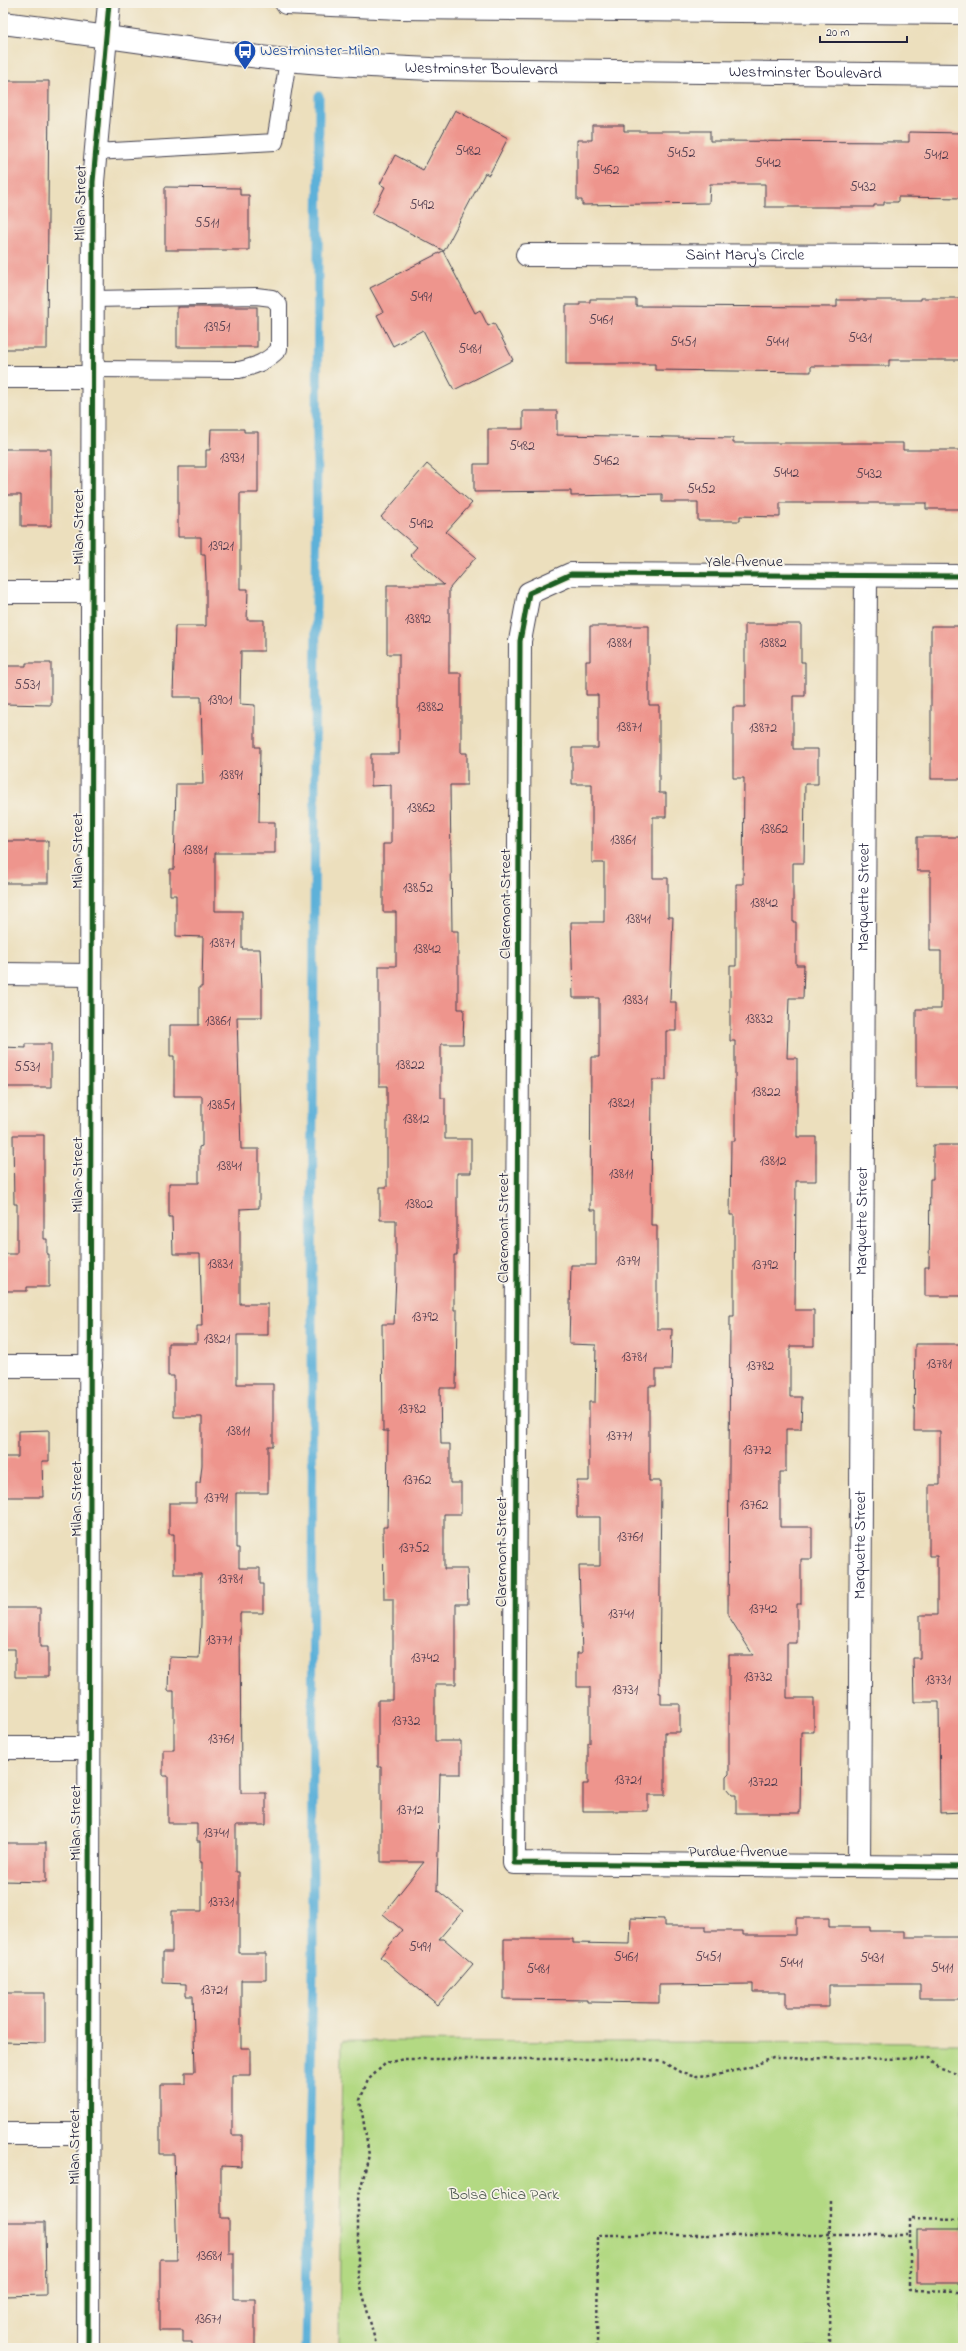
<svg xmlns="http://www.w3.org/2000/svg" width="966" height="2351" viewBox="0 0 966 2351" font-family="'Indie Flower',sans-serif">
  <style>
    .green { fill: #b3d983; stroke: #6a7e5f }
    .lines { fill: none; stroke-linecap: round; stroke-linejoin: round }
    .stream { stroke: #5db1d9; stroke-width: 9 }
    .building { fill: #ee958d }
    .lane-casing { stroke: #403e4e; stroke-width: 18 }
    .street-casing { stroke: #403e4e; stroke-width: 24 }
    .primary-casing { stroke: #403e4e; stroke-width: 24 }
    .path { stroke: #403e4e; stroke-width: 2.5; stroke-dasharray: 3 3; stroke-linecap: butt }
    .lane { stroke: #fff; stroke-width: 16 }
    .street { stroke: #fff; stroke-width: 22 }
    .primary { stroke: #fff; stroke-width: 22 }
    .cycleway-casing { stroke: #f7f3e8; stroke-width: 8 }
    .cycleway { stroke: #1b5e20; stroke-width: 5 }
    .labels { text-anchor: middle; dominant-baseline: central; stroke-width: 3.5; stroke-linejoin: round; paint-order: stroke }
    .number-label { font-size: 14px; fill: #553f50 }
    .transit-label { font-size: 16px; fill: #164399; stroke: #f7f3e8; text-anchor: start }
    .street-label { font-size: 16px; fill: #22223b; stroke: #f7f3e8 }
    .park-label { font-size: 16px; fill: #4e5951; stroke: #f7f3e8 }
  </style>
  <rect width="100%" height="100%" fill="#f7f3e8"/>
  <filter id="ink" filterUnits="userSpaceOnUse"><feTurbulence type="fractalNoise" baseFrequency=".025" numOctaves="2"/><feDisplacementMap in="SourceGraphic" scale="8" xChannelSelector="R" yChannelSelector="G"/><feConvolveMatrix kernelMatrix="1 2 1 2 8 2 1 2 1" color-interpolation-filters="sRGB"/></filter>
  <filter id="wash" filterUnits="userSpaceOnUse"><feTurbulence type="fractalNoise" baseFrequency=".012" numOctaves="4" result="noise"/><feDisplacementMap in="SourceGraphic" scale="16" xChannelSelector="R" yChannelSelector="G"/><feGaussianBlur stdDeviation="0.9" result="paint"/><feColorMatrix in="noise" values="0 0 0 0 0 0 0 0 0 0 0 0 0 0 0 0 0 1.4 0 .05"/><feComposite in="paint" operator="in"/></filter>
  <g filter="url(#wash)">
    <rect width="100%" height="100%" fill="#ecdfbd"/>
    <!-- green -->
    <path class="green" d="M 342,2041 L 963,2043 L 963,2348 L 339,2348 Z"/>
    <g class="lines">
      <!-- stream -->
      <path class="stream" d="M 305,2348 L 313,1970 L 312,1272 L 319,96"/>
    </g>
    <g id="blocks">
      <!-- building -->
      <g class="building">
        <path d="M 3,81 L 49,81 L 47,349 L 3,349 Z"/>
        <path d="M 455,110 L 508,138 L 489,175 L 485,173 L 444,251 L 372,213 L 385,187 L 380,184 L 395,155 L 423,170 Z"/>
        <path d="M 592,125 L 624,125 L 624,131 L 710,131 L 710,141 L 909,142 L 909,132 L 963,133 L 963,198 L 898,197 L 898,202 L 884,202 L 884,205 L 874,205 L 874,207 L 765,207 L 765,184 L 710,184 L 709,203 L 582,205 L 582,200 L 577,200 L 577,140 L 592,140 Z"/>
        <path d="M 165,187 L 240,188 L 240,195 L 249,195 L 249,250 L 165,250 Z"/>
        <path d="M 443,251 L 475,313 L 480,310 L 488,326 L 494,323 L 513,360 L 454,390 L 423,330 L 393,346 L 377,315 L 383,312 L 370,288 Z"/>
        <path d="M 921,298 L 963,298 L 963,360 L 889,360 L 889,366 L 811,366 L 811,372 L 655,370 L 655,364 L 566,364 L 566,305 L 580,305 L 580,302 L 590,302 L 590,299 L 636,299 L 636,306 L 837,307 L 837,300 L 921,300 Z"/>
        <rect x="177" y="307" width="80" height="40"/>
        <path d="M 523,411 L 557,411 L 557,435 L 733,438 L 733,443 L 903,443 L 903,450 L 963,450 L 963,509 L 926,509 L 926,503 L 780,503 L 780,517 L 740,516 L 740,521 L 698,521 L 698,502 L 662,502 L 662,494 L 571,496 L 571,491 L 474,492 L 474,464 L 488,464 L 488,429 L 523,429 Z"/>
        <path d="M 211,429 L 244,429 L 244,432 L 258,432 L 258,493 L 240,493 L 240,589 L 248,589 L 247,620 L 264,620 L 264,651 L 241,651 L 240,704 L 255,705 L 255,747 L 260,747 L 259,822 L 275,822 L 275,853 L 215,853 L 215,911 L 242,911 L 242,949 L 260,949 L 262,987 L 262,1017 L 237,1017 L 241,1149 L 259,1149 L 259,1208 L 240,1209 L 240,1304 L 268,1304 L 268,1335 L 237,1335 L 237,1384 L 273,1384 L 273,1446 L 268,1446 L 268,1493 L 236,1493 L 236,1548 L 239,1548 L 239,1568 L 260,1568 L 260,1584 L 263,1584 L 263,1613 L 240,1613 L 241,1793 L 266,1793 L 266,1825 L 236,1825 L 236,1872 L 239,1872 L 239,1953 L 266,1953 L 266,1980 L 241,1980 L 241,2048 L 250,2048 L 250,2075 L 232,2075 L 232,2135 L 242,2135 L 242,2167 L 221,2166 L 221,2218 L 229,2218 L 229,2253 L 234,2253 L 234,2299 L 255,2299 L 255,2348 L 192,2348 L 192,2342 L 183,2342 L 183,2330 L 160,2330 L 160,2260 L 177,2260 L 174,2154 L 160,2154 L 160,2084 L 185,2084 L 185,2072 L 195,2072 L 193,1996 L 186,1996 L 186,1984 L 163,1983 L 163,1952 L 172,1952 L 172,1911 L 202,1911 L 202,1862 L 200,1862 L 200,1841 L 197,1841 L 197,1823 L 168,1823 L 168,1776 L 163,1776 L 163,1750 L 174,1750 L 174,1691 L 168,1691 L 169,1657 L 199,1658 L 201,1623 L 201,1574 L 174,1574 L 174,1534 L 169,1534 L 169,1503 L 196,1503 L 196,1483 L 200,1483 L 202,1465 L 202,1417 L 174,1417 L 174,1376 L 168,1376 L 168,1343 L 197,1343 L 197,1326 L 202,1326 L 200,1254 L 173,1254 L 172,1217 L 169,1217 L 169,1183 L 199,1183 L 199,1147 L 202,1146 L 202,1096 L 174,1096 L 174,1056 L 170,1056 L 170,1025 L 199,1025 L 199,987 L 202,987 L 203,937 L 176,936 L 176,895 L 170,895 L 170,869 L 174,869 L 176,784 L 203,784 L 201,697 L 173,697 L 175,626 L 206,626 L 206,578 L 205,554 L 201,554 L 201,537 L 178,537 L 178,467 L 206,467 L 206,450 L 210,450 Z"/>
        <path d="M 3,449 L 51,449 L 51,526 L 21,526 L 21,495 L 3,495 Z"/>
        <path d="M 427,464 L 472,503 L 446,532 L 476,557 L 449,589 L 449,673 L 461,673 L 461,753 L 467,753 L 467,785 L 450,785 L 452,931 L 458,931 L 458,1009 L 464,1009 L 463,1044 L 441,1044 L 441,1098 L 445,1098 L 445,1139 L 471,1139 L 471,1173 L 457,1173 L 457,1255 L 454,1255 L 454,1310 L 457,1310 L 456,1388 L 440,1388 L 441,1444 L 450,1444 L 450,1483 L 461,1483 L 461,1514 L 444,1514 L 444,1569 L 467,1569 L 468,1604 L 456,1604 L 456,1684 L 435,1684 L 435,1741 L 461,1741 L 461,1774 L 440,1774 L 437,1890 L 463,1911 L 439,1939 L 444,1939 L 473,1964 L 438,2005 L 380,1957 L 402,1930 L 383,1914 L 424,1862 L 381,1862 L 381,1767 L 378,1767 L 378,1700 L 393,1700 L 393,1599 L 384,1599 L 383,1527 L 387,1527 L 388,1431 L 383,1431 L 382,1324 L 394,1324 L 396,1276 L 396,1220 L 380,1220 L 380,1187 L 387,1187 L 387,1086 L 379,1086 L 379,966 L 396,966 L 396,912 L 383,912 L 383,844 L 391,844 L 391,785 L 371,786 L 371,754 L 399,754 L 399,654 L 387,654 L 387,585 L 444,585 L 410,555 L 417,547 L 381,517 Z"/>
        <path d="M 745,624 L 801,624 L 801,662 L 805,662 L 805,696 L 793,696 L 793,749 L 818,749 L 818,784 L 805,784 L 804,863 L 793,863 L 793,922 L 796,922 L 796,965 L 804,965 L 803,998 L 789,998 L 787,1058 L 797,1058 L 797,1137 L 816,1137 L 816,1181 L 796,1181 L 795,1310 L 814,1310 L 814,1346 L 790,1346 L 790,1397 L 802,1397 L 801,1429 L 786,1429 L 786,1472 L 780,1472 L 780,1527 L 812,1527 L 812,1559 L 801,1559 L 801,1604 L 797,1604 L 797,1643 L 787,1643 L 787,1698 L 814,1698 L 814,1732 L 801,1732 L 800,1813 L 736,1813 L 736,1795 L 732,1795 L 726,1788 L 726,1777 L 729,1774 L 729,1655 L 753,1655 L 728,1615 L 730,1316 L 734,1316 L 734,1215 L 730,1215 L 731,1141 L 735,1141 L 735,1041 L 730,1041 L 730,966 L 736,966 L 736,884 L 743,884 L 744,778 L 733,778 L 733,707 L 745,707 Z"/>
        <path d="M 590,626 L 649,626 L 649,705 L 659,705 L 659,793 L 666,793 L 666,817 L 653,817 L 653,878 L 668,878 L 668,917 L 673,917 L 670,1002 L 676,1002 L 676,1031 L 666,1031 L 666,1080 L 652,1080 L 651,1225 L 657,1225 L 657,1329 L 672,1329 L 671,1370 L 656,1370 L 656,1386 L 649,1386 L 649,1481 L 661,1481 L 659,1693 L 661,1693 L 661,1704 L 680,1704 L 680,1732 L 665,1732 L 665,1795 L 648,1795 L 648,1811 L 583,1811 L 583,1784 L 588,1784 L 588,1743 L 590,1743 L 590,1687 L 577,1687 L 577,1653 L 582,1653 L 579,1566 L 600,1566 L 600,1517 L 577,1517 L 577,1481 L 589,1481 L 589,1402 L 595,1402 L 596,1345 L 569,1344 L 571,1265 L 596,1265 L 596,1210 L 590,1210 L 591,1057 L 599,1057 L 599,998 L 573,998 L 571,922 L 604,922 L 604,863 L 592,863 L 592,784 L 572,784 L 572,748 L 598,748 L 598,695 L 586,695 L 586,661 L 590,661 Z"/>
        <rect x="931" y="626" width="32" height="153"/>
        <path d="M 26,663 L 51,663 L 51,705 L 3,704 L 3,666 L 26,666 Z"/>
        <path d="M 917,837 L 963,837 L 963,1087 L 916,1087 L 916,1009 L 941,1009 L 941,951 L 930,951 L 930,871 L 917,871 Z"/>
        <rect x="3" y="841" width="45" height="42"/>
        <path d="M 26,1044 L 51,1044 L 51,1087 L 3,1087 L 3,1047 L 26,1048 Z"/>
        <path d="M 13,1135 L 44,1135 L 44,1239 L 47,1239 L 47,1254 L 49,1254 L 49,1287 L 27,1287 L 27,1291 L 3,1291 L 3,1254 L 17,1254 L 17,1204 L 14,1204 Z"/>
        <path d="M 933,1145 L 963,1145 L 963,1296 L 925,1296 L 925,1267 L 929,1267 L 930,1179 L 933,1179 Z"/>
        <path d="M 915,1344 L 963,1344 L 963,1812 L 940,1813 L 939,1702 L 914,1702 L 913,1658 L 920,1658 L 920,1615 L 937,1615 L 937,1556 L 929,1556 L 929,1485 L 940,1485 L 940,1431 L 914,1431 Z"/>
        <path d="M 49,1430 L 49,1461 L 42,1461 L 43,1497 L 3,1497 L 3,1457 L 18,1457 L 18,1431 Z"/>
        <path d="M 3,1608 L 40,1608 L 40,1647 L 48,1647 L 48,1677 L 15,1677 L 15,1649 L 3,1649 Z"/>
        <path d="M 3,1843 L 46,1843 L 46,1882 L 3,1881 Z"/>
        <path d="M 631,1918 L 664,1919 L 664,1926 L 705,1926 L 705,1931 L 743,1931 L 743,1935 L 796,1935 L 796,1918 L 829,1918 L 829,1927 L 870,1927 L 870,1931 L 905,1931 L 905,1937 L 963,1937 L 963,1999 L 920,1999 L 920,1985 L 829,1985 L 829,2007 L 786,2007 L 786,1992 L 753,1992 L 753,1984 L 659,1985 L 659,2003 L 587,2002 L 587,2000 L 504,1999 L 504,1939 L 573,1939 L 573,1943 L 630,1944 Z"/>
        <path d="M 3,1993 L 45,1993 L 45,2043 L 3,2042 Z"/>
        <path d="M 3,2222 L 45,2222 L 46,2295 L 3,2296 Z"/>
        <rect x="917" y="2229" width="46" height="54"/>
      </g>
    </g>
  </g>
  <g filter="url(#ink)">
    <use href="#blocks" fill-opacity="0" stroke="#403e4e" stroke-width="1"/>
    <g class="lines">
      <!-- lane casing -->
      <g class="lane-casing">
        <g id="lane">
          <path d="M 95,152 L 275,142 L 288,60"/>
          <path d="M 92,369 L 239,370 C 255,366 267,362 279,349 L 279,305 L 272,298 L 256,296 L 93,299"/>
        </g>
      </g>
      <!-- street casing -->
      <g class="street-casing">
        <g id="street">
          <path id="s1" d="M 527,255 L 963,256"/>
          <path d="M 3,377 L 92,377"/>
          <path d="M 963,576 L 571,574 L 529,593 L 520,641 L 514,1863 L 963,1867"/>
          <path d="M 3,592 L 92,592"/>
          <path d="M 3,974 L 91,975"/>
          <path d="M 3,1366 L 91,1366"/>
          <path d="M 3,1748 L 89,1748"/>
          <path id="s2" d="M 859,1865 L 866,576"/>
          <path d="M 3,2134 L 88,2134"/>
          <path d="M 88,2348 L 93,182 L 109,3"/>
        </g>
      </g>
      <!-- primary casing -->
      <g class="primary-casing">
        <g id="primary">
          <path d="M 286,3 L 400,8 L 963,13"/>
          <path id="s3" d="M 3,23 C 101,35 199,52 298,61 C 342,65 386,67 431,69 L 963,75"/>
        </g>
      </g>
      <!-- path -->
      <g class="path">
        <path d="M 910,2235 L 910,2290 L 963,2291"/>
        <path d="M 377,2348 L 358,2275 L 358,2199 L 369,2155 L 360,2100 L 368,2080 L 386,2063 L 404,2059 L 645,2059 L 663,2062 L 680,2072 L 697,2076 L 721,2074 L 747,2068 L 773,2058 L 928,2059 L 941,2069 L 963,2076"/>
        <path d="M 597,2348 L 598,2235 L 910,2235 L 910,2218 L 963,2219"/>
        <path d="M 829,2348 L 830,2198"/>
      </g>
      <!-- lane -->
      <use href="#lane" class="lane"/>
      <!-- street -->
      <use href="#street" class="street"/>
      <!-- primary -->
      <use href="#primary" class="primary"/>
      <!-- cycleway casing -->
      <g class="cycleway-casing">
        <g id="cycleway">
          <path d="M 963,576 L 571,574 L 529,593 L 520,641 L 514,1863 L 963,1867"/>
          <path d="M 88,2348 L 93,182 L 109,3"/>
        </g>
      </g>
      <!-- cycleway -->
      <use href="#cycleway" class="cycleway"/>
    </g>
  </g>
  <!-- icons -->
  <defs>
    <g id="bus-pin" transform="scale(1.15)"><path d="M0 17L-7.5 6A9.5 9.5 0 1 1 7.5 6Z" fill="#1a4fb4" stroke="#f7f3e8"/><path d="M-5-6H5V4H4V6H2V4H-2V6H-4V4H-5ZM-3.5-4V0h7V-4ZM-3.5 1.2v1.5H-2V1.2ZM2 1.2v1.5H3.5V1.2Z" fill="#fff"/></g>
  </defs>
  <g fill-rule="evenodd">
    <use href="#bus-pin" x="245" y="51"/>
  </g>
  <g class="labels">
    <!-- number labels -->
    <g class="number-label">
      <text x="468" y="151">5482</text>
      <text x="681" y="153">5452</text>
      <text x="936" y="155">5412</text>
      <text x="768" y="163">5442</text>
      <text x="606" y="170">5462</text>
      <text x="863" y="187">5432</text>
      <text x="422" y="205">5492</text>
      <text x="207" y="223">5511</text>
      <text x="421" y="297">5491</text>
      <text x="601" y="320">5461</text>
      <text x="217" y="327">13951</text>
      <text x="860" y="338">5431</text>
      <text x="683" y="342">5451</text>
      <text x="777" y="342">5441</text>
      <text x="470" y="349">5481</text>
      <text x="522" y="446">5482</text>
      <text x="232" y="458">13931</text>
      <text x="606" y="461">5462</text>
      <text x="786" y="473">5442</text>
      <text x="869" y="474">5432</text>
      <text x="701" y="489">5452</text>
      <text x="421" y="524">5492</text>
      <text x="221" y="546">13921</text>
      <text x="418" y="619">13892</text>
      <text x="619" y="643">13881</text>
      <text x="773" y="643">13882</text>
      <text x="27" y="685">5531</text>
      <text x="220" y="700">13901</text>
      <text x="430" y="707">13882</text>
      <text x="629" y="727">13871</text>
      <text x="763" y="728">13872</text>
      <text x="231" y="775">13891</text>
      <text x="421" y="808">13862</text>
      <text x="774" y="829">13862</text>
      <text x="623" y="840">13861</text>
      <text x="195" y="850">13881</text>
      <text x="418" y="888">13852</text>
      <text x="764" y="903">13842</text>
      <text x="638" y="919">13841</text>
      <text x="222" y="943">13871</text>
      <text x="427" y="949">13842</text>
      <text x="635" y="1000">13831</text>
      <text x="759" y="1019">13832</text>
      <text x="218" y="1021">13861</text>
      <text x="410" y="1065">13822</text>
      <text x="27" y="1067">5531</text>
      <text x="766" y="1092">13822</text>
      <text x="621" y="1103">13821</text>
      <text x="221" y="1105">13851</text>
      <text x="416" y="1119">13812</text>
      <text x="773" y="1161">13812</text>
      <text x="229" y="1166">13841</text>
      <text x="621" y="1174">13811</text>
      <text x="419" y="1204">13802</text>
      <text x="628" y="1261">13791</text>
      <text x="220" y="1264">13831</text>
      <text x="765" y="1265">13792</text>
      <text x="425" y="1317">13792</text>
      <text x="217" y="1339">13821</text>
      <text x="634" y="1357">13781</text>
      <text x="939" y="1364">13781</text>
      <text x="760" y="1366">13782</text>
      <text x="412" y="1409">13782</text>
      <text x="238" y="1431">13811</text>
      <text x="619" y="1436">13771</text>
      <text x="757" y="1450">13772</text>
      <text x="417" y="1480">13762</text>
      <text x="216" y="1498">13791</text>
      <text x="754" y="1505">13762</text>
      <text x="630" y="1537">13761</text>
      <text x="414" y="1548">13752</text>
      <text x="230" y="1579">13781</text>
      <text x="763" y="1609">13742</text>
      <text x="621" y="1614">13741</text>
      <text x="219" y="1640">13771</text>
      <text x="425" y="1658">13742</text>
      <text x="758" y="1677">13732</text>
      <text x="938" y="1680">13731</text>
      <text x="625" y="1690">13731</text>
      <text x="406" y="1721">13732</text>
      <text x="221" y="1739">13761</text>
      <text x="628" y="1780">13721</text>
      <text x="763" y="1782">13722</text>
      <text x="410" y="1810">13712</text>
      <text x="216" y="1833">13741</text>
      <text x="221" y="1902">13731</text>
      <text x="420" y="1947">5491</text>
      <text x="626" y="1957">5461</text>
      <text x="708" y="1957">5451</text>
      <text x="872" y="1958">5431</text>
      <text x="791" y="1963">5441</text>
      <text x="942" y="1968">5411</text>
      <text x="538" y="1969">5481</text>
      <text x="214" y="1990">13721</text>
      <text x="209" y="2256">13681</text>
      <text x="208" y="2319">13671</text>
    </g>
    <!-- transit labels -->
    <g class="transit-label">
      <text x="260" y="51">Westminster-Milan</text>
    </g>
    <!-- street labels -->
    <g class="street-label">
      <text stroke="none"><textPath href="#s3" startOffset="481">Westminster Boulevard</textPath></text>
      <text stroke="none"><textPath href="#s3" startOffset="805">Westminster Boulevard</textPath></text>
      <text transform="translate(81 203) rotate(-89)">Milan Street</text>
      <text stroke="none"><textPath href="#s1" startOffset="218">Saint Mary's Circle</textPath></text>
      <text transform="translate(79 527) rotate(-90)">Milan Street</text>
      <text x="744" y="562">Yale Avenue</text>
      <text transform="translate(78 851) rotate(-90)">Milan Street</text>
      <text stroke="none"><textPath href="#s2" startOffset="968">Marquette Street</textPath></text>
      <text transform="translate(506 904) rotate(-90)">Claremont Street</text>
      <text transform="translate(78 1175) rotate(-90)">Milan Street</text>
      <text stroke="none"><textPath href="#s2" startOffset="644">Marquette Street</textPath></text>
      <text transform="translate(504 1228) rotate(-90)">Claremont Street</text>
      <text transform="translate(77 1499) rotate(-90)">Milan Street</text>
      <text stroke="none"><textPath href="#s2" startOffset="320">Marquette Street</textPath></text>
      <text transform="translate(502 1552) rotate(-90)">Claremont Street</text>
      <text transform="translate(76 1823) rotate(-90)">Milan Street</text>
      <text x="738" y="1852">Purdue Avenue</text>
      <text transform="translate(75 2147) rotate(-90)">Milan Street</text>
    </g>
    <!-- park labels -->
    <g class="park-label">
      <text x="504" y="2195">Bolsa Chica Park</text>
    </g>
  </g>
  <!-- margin -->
  <rect width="966" height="2351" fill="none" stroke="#f7f3e8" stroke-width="16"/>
  <!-- scale -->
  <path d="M820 36v6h87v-6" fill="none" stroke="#22223b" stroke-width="2"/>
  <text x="826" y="36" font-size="12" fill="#22223b" stroke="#f7f3e8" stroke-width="3" paint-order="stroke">20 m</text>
</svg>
